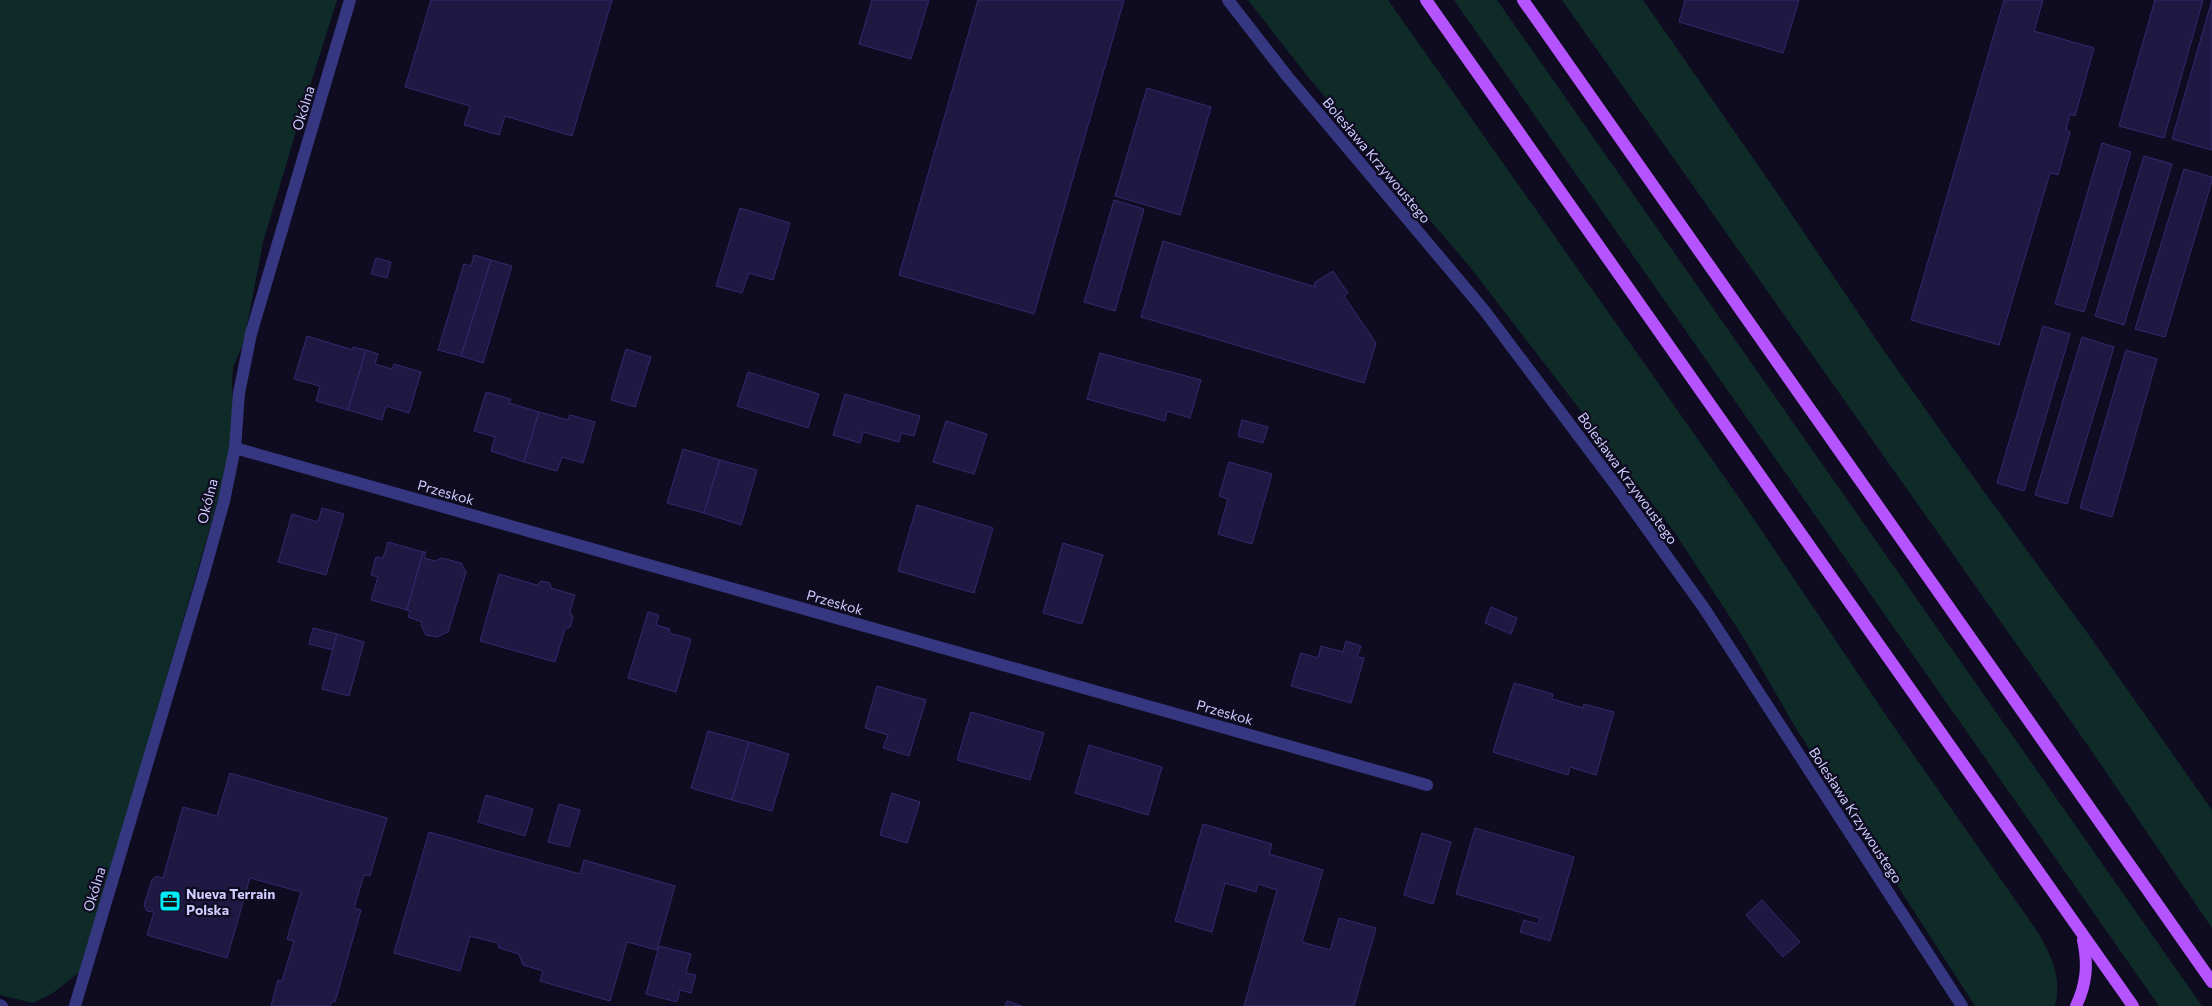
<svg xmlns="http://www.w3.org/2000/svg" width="2212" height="1006" viewBox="0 0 2212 1006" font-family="Commissioner,sans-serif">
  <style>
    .green { fill: #0f2b28 }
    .building { fill: #1e1842; stroke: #33296f }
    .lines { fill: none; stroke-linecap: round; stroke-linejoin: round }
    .minor { stroke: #363781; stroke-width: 12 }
    .major { stroke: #b553ff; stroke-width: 12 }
    .labels { text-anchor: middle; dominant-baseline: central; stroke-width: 4.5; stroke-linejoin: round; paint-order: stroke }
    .street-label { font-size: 14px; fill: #cfccff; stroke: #0f0c21 }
    .poi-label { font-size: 14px; font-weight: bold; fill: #cfccff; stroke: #0f0c21; text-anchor: start }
  </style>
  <rect width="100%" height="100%" fill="#0f0c21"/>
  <!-- green -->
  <g class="green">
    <path d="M 0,0 L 337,0 L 302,111 L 263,242 L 244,342 L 233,367 L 232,384 L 234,412 L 230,458 L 82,970 L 53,993 L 33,1003 L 0,995 Z"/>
    <path d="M 1248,0 L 1388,0 L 1747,509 L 1894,727 L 2039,934 C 2052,958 2062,978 2055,1006 L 1975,1006 L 1794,725 L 1745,640 L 1675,533 L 1470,267 L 1308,77 Z"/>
    <path d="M 1454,0 L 1497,0 L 2202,1006 L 2159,1006 Z"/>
    <path d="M 1562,0 L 1643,0 L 1771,184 L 1882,348 L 1982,489 L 2086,631 L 2212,810 L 2212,928 L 2089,747 Z"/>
  </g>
  <!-- building -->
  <g class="building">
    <path d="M 431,0 L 612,0 L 572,136 L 505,116 L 499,135 L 464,125 L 470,106 L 405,87 Z"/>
    <path d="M 872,0 L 929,0 L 911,59 L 859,44 Z"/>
    <path d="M 978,0 L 1124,0 L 1034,314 L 899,275 Z"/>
    <path d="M 1685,0 L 1799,0 L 1783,53 L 1679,22 Z"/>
    <path d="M 2004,0 L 2043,0 L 2034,31 L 2094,48 L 2075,116 L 2070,114 L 2066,130 L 2070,132 L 2058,175 L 2050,173 L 1999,345 L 1911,320 Z"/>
    <path d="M 2155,0 L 2203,0 L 2164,138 L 2119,126 Z"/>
    <path d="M 2212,0 L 2212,150 L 2172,139 Z"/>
    <path d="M 1147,88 L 1211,107 L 1180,215 L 1115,196 Z"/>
    <path d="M 2102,143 L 2131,152 L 2084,312 L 2055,304 Z"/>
    <path d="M 2144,156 L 2172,164 L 2124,325 L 2095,316 Z"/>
    <path d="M 2184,169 L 2212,177 L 2212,181 L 2165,337 L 2135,329 Z"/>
    <path d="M 1114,200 L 1144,209 L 1115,311 L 1084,302 Z"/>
    <path d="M 740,208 L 790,223 L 773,280 L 749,273 L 742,293 L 716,286 Z"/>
    <path d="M 1163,241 L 1316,287 L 1314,283 L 1333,271 L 1348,293 L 1344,296 L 1376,343 L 1364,383 L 1141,317 Z"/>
    <path d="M 474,255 L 491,260 L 461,356 L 438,350 L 464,264 L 471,266 Z"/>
    <path d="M 376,258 L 391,262 L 387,278 L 371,274 Z"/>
    <path d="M 491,260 L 512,266 L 483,363 L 461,356 Z"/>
    <path d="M 2043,326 L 2070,334 L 2024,491 L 1997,483 Z"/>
    <path d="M 307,336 L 353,350 L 353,347 L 366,350 L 348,410 L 316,401 L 320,386 L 294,379 Z"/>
    <path d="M 2082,337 L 2114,347 L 2067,504 L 2035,495 Z"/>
    <path d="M 626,349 L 651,357 L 635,407 L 611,400 Z"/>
    <path d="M 366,350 L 378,354 L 375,364 L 392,369 L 394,364 L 421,372 L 409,413 L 386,406 L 382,420 L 348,410 Z"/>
    <path d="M 2126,350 L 2157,359 L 2112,517 L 2080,508 Z"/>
    <path d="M 1100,353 L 1201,380 L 1190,418 L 1167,411 L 1165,421 L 1087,399 Z"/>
    <path d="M 748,372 L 819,394 L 808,428 L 737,406 Z"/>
    <path d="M 486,392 L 511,399 L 509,403 L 539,412 L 524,462 L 491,451 L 495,437 L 474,431 Z"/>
    <path d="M 845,394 L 920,416 L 914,436 L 901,433 L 899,442 L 863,432 L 860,443 L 833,435 Z"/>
    <path d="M 539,412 L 568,420 L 570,415 L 595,422 L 583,463 L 562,457 L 557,471 L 524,462 Z"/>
    <path d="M 1242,420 L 1268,427 L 1263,443 L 1238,436 Z"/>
    <path d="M 946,421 L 987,434 L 974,474 L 933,462 Z"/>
    <path d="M 683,449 L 720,460 L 704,513 L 667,503 Z"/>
    <path d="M 720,460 L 757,470 L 741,525 L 704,513 Z"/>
    <path d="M 1229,462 L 1272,474 L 1252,544 L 1218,534 L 1228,499 L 1219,496 Z"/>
    <path d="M 917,505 L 993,528 L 974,593 L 898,571 Z"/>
    <path d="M 322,508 L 344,514 L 326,575 L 278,562 L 292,514 L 318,522 Z"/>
    <path d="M 388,542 L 423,552 L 407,610 L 371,600 L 378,577 L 371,575 L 376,557 L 383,558 Z"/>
    <path d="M 1063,543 L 1103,555 L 1082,624 L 1043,613 Z"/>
    <path d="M 423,552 L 426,552 L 424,558 L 435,561 L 442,558 L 461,563 L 466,572 L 448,632 L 437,637 L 426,635 L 421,625 L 422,622 L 408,617 L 410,611 L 407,610 Z"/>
    <path d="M 499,574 L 537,585 L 541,581 L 550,583 L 551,588 L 575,595 L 570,612 L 573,617 L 570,627 L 565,629 L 555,662 L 480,641 Z"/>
    <path d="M 1491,607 L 1517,618 L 1511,634 L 1485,623 Z"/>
    <path d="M 648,612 L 659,615 L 656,625 L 670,629 L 669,633 L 691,639 L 676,692 L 628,678 Z"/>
    <path d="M 313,628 L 337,634 L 333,650 L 309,644 Z"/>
    <path d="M 337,634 L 364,642 L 349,696 L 322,689 Z"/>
    <path d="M 1346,641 L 1361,646 L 1357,657 L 1364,658 L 1351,703 L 1291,686 L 1301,653 L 1318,658 L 1321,646 L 1343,652 Z"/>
    <path d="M 1514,683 L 1553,694 L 1552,699 L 1583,708 L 1584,704 L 1614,712 L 1596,775 L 1570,767 L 1568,775 L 1493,752 Z"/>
    <path d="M 877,686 L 926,700 L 909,756 L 883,748 L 888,735 L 865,728 Z"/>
    <path d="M 971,712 L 1044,733 L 1030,780 L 957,760 Z"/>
    <path d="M 708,731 L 749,742 L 732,800 L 691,788 Z"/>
    <path d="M 749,742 L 789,754 L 772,811 L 732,800 Z"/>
    <path d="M 1089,745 L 1162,767 L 1148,815 L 1075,793 Z"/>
    <path d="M 230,773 L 387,818 L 370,876 L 364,875 L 354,908 L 361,910 L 335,1002 L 332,1001 L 330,1006 L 271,1006 L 278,980 L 282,981 L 294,941 L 287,939 L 301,892 L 250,878 L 227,958 L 147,935 L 154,912 L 147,911 L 144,905 L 152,880 L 156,876 L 163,878 L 183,807 L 217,816 Z"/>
    <path d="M 892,793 L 920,802 L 907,843 L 880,835 Z"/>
    <path d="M 486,795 L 533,809 L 525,836 L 478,822 Z"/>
    <path d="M 559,804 L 580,810 L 569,847 L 548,842 Z"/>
    <path d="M 1203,824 L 1272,844 L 1269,854 L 1323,870 L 1302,942 L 1330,950 L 1339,918 L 1376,928 L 1354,1006 L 1244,1006 L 1277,890 L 1258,884 L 1256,892 L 1225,883 L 1212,932 L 1175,921 Z"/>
    <path d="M 1475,828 L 1574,857 L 1550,941 L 1520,932 L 1524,920 L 1538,924 L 1540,918 L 1456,894 Z"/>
    <path d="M 429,832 L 580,874 L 584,860 L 675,886 L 657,950 L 627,942 L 610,1001 L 540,981 L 543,971 L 523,965 L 519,954 L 499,948 L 498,943 L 470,936 L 460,971 L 394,953 Z"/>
    <path d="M 1422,833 L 1451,842 L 1433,904 L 1404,895 Z"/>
    <path d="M 1762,900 L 1800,942 L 1783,957 L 1746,915 Z"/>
    <path d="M 659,946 L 691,954 L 686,973 L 696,975 L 691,993 L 680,990 L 677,1002 L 646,994 Z"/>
    <path d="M 1007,1001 L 1022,1006 L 1005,1006 Z"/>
  </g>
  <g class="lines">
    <!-- minor -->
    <g class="minor">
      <path d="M 1228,0 L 1287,76 L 1484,310 L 1617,487 L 1704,608 L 1962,1006"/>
      <path d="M 235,448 L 1427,785"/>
      <path d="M 0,1005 L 2,1006"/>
      <path d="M 75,1006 L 204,573 L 224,501 L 235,448 L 239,393 L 251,334 L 350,0"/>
    </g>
    <!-- major -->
    <g class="major">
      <path d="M 1426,0 L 2133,1006"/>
      <path d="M 1523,0 L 2212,982"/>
      <path d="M 2076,1006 C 2087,983 2088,964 2083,940"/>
    </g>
  </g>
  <!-- icons -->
  <defs>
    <g id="office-square" transform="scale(1.125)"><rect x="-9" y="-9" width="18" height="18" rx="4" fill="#00ecf7" stroke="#0f0c21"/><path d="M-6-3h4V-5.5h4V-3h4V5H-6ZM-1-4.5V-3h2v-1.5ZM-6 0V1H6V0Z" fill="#111"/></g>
  </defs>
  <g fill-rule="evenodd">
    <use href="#office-square" x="170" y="901"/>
  </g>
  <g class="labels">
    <!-- street labels -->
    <g class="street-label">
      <text transform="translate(303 108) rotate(-73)">Okólna</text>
      <text transform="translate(1377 160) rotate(50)">Bolesława Krzywoustego</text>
      <text transform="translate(1628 478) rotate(54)">Bolesława Krzywoustego</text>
      <text transform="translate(446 492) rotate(16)">Przeskok</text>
      <text transform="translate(207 501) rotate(-76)">Okólna</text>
      <text transform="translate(835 602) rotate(16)">Przeskok</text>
      <text transform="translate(1225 712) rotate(16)">Przeskok</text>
      <text transform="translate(1856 815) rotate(57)">Bolesława Krzywoustego</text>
      <text transform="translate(94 889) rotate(-73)">Okólna</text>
    </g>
    <!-- poi labels -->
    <g class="poi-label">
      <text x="186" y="893">Nueva Terrain<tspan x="186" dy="16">Polska</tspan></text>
    </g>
  </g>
</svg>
